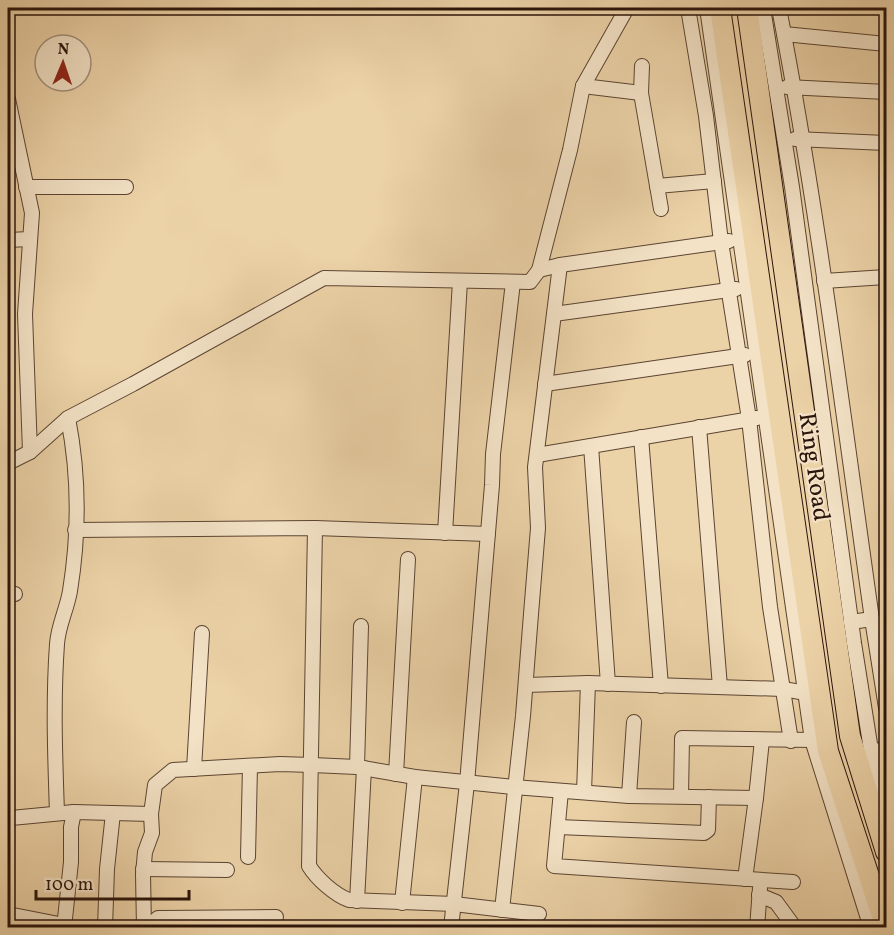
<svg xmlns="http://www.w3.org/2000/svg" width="894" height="935" viewBox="0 0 894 935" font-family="Vollkorn,serif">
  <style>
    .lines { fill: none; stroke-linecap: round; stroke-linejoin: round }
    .minor-casing { stroke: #5b4432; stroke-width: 16 }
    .highway-casing { stroke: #2b140b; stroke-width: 22 }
    .minor { stroke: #f3e2c6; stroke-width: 14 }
    .highway { stroke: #ecd2a7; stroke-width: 20 }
    .labels { text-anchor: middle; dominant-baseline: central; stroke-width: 4.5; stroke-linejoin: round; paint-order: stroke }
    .street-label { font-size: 24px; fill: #2b140b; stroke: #f3e2c6 }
  </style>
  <rect width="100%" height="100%" fill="#ecd2a7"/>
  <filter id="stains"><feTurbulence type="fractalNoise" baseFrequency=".00333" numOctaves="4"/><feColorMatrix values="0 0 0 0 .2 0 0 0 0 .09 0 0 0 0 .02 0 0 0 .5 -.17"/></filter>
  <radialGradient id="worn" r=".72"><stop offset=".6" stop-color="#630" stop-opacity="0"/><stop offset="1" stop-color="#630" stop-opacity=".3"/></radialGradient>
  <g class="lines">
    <!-- minor casing -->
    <g class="minor-casing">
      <g id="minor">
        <path d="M 688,8 L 706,116 L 721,242 L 749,419 L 770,607 L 791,741"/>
        <path d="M 707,8 L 812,740 L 871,928"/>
        <path d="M 763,8 L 792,187 L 854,643 L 871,750 L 886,804"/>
        <path d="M 779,8 C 818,210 843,415 872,619 L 851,622"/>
        <path d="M 784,34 L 886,44"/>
        <path d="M 642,66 L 641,93 L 661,209"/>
        <path d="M 583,86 L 641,93"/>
        <path d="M 787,87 L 886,92"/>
        <path d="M 8,99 L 32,213 L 25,314 L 30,452"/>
        <path d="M 795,139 L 886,143"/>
        <path d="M 657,186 L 714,181"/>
        <path d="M 26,187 L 126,187"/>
        <path d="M 8,240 L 30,239"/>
        <path d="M 539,270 L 560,265 L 729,241"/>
        <path d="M 824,281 L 886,277"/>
        <path d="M 554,314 L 736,289"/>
        <path d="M 545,384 L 745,355"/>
        <path d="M 699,427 L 720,687"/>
        <path d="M 641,437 L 661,686"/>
        <path d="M 591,446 L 608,684"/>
        <path d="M 537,455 L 757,418"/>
        <path d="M 8,463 L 30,452 L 68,418 L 133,384 L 324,278 L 530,282 L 539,270 L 570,150 L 583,86 L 627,8"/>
        <path d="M 315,528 L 309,866 C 317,879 335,895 349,900 L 454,904 L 539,914"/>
        <path d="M 75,530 L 315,528 L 488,534"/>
        <path d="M 445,533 L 460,281"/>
        <path d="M 8,593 L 15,594"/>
        <path d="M 872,619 L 886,708"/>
        <path d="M 526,685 L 588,683 L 783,689 L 806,693"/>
        <path d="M 871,750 L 886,751"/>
        <path d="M 357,767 L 361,626"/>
        <path d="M 194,769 L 202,633"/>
        <path d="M 396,774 L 408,559"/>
        <path d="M 561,791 L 554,866 L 793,882"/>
        <path d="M 584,792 L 588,683"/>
        <path d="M 629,796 L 634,722"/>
        <path d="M 681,796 L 682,738 L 812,740"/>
        <path d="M 57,813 C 55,756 53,700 57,644 C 58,626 67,609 70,591 C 79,535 79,474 68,418"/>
        <path d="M 8,816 L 11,818 L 74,812 L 151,814"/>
        <path d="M 558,827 L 704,833 L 708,830 L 709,797"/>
        <path d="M 248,857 L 250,766"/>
        <path d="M 143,869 L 227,870"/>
        <path d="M 745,879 L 756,798 L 762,740"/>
        <path d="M 759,895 L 776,902 L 795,928"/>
        <path d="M 357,901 L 364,768"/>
        <path d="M 402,903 L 415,777"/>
        <path d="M 502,910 L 523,716 L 531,614 L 538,528 L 535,467 L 560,265"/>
        <path d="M 8,914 L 64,925"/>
        <path d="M 64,928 L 71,862 L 71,827 L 74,812"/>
        <path d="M 105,928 L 107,869 L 113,813"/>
        <path d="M 144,928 L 143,874 L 145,852 L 152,833 L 151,814 L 155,785 L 173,770 L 280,764 L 312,765 L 357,767 L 415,777 L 514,787 L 629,796 L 756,798"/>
        <path d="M 147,928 L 158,918 L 276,917"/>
        <path d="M 451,928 L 467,783 L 492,485 L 493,454 L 513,282"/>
        <path d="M 757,928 L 760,888"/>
      </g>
    </g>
    <!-- highway casing -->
    <g class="highway-casing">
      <g id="highway">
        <path d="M 720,8 L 828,751 L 886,928"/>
        <path d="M 747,8 L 850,736 L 886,852"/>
      </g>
    </g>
    <!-- minor -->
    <use href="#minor" class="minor"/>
    <!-- highway -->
    <use href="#highway" class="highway"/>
  </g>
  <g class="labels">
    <!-- street labels -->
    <g class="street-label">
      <text transform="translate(813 467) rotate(82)">Ring Road</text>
    </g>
  </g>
  <!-- margin -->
  <rect width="894" height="935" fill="none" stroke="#ecd2a7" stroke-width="30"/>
  <rect x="9" y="9" width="876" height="917" fill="none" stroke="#2b140b" stroke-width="3"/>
  <rect x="15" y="15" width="864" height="905" fill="none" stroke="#2b140b" stroke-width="1.5"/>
  <!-- north arrow -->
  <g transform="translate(63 63) rotate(2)"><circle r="28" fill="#f3e2c6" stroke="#a3907b" stroke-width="1.5"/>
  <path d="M0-4.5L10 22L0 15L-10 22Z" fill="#8f2418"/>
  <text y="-9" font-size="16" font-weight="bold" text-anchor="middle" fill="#2b140b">N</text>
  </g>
  <!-- scale -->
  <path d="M36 890v9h153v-9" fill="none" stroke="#2b140b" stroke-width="3"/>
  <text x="45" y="890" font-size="18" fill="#2b140b" stroke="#f3e2c6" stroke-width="4.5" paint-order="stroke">100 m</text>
  <rect width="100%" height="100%" filter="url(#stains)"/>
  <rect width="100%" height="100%" fill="url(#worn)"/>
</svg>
